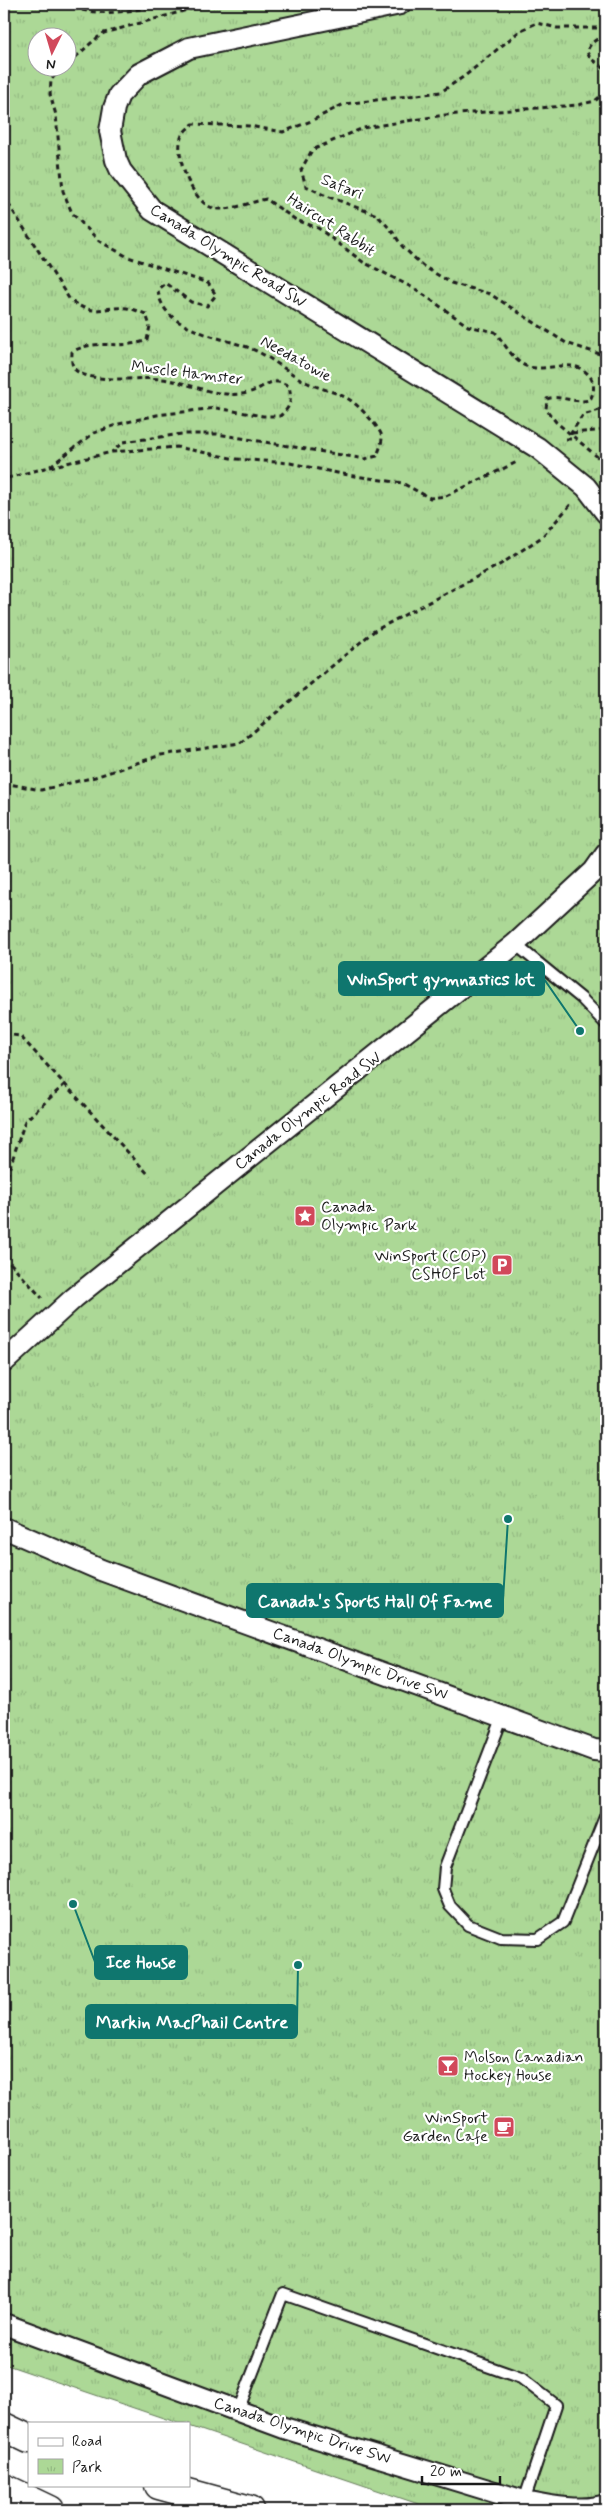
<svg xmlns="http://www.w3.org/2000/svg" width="610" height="2514" viewBox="0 0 610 2514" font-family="Mynerve,sans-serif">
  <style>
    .park { fill: url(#park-tufts); stroke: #647a59; fill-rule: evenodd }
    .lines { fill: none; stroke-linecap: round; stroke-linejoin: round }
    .lane-casing { stroke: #1c1c1c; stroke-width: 14 }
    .street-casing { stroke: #1c1c1c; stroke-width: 24 }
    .highway-casing { stroke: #1c1c1c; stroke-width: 31 }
    .path { stroke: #1c1c1c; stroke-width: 3; stroke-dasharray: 5 4; stroke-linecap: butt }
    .lane { stroke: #fff; stroke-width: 10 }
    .street { stroke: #fff; stroke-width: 20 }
    .highway { stroke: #fff; stroke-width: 28 }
    .labels { text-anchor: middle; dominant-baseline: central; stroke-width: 4.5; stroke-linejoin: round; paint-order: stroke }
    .street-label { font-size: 16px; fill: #1c1c1c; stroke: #fff }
    .poi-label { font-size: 16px; fill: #1c1c1c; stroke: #fff; text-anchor: start }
    .leader { fill: none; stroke: #0f766e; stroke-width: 2 }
    .callout-dot { fill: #0f766e; stroke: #fff; stroke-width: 2 }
    .callout { fill: #0f766e; stroke: #0f766e; stroke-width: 2 }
    .callout-label { font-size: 18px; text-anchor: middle; font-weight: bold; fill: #fff }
  </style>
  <defs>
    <pattern id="park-tufts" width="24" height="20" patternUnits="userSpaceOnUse" patternTransform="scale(1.25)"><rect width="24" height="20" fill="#acd896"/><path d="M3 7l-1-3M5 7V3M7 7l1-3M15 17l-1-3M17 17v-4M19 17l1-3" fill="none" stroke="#93b981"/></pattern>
  </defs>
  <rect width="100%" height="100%" fill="#fff"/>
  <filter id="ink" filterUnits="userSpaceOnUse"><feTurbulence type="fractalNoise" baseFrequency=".02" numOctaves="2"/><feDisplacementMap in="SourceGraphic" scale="10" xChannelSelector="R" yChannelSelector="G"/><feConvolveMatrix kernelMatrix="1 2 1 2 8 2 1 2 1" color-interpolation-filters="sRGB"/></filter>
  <g filter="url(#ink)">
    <!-- park -->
    <path class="park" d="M 4,4 L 606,4 L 606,2510 L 436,2510 L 189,2426 L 189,2423 L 178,2423 L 4,2364 ZM 38,38 L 68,38 L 68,68 L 38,68 Z"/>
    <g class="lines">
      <!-- lane casing -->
      <g class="lane-casing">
        <g id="lane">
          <path d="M 515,944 L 581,998 L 606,1024"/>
          <path d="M 503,1716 L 445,1867 L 443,1889 L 450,1906 L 468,1925 L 501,1938 L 538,1939 L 563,1922 L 606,1814"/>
          <path d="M 238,2411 L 283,2294 L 521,2378 L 556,2405 L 524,2501"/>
        </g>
      </g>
      <!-- street casing -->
      <g class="street-casing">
        <g id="street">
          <path d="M 400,4 L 189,48 L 139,74 L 119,95 L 114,108 L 110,131 L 116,160 L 121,171 L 152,210 L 538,448 L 586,487 L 606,513"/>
          <path d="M 4,1362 L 74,1298 L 515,944 L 594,871 L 606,854"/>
          <path d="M 4,1528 L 101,1570 L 594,1750 L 606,1751"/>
          <path d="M 4,2324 L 284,2428 L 524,2501 C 549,2506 582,2513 606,2505"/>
        </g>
      </g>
      <!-- highway casing -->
      <g class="highway-casing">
        <g id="highway">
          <path d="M 4,2427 L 29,2439"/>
          <path d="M 159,2485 L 250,2510"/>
          <path d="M 4,2488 L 50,2510"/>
        </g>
      </g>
      <!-- path -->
      <g class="path">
        <path d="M 65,4 C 96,19 133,11 165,4"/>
        <path d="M 606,28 L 557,28 L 537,23 L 521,30 L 466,75 L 441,92 L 344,104 L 311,121 L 283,132 L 249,126 L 193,124 C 190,127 184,131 182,135 C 173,155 192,202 213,208 C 229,212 250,202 266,199 L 296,220 L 318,228 L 363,262 L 417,290 L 468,326 L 495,332 C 504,342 513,361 526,366 C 548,374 575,354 591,378 C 595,386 594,392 590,400 C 573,404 560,394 547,399 L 546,409 L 556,422 L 606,464"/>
        <path d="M 606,36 C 596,39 590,42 587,52 L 590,58 L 606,70"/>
        <path d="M 68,63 C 81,54 90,42 104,33 L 209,4"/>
        <path d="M 61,68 L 51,80 L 50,94 L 56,115 L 63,191 L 72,213 L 99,241 L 128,257 L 208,283 L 216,295 L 207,306 L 191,302 L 165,283 L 158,289 C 161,331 221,336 252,349 C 271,357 286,371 304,381 C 318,389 336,391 350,400 C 358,405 381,428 382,437 C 382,444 379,450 377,456 L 365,459 L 217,434 L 182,434 L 123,442 L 112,452"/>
        <path d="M 606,91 L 595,101 L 578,105 L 445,115 L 363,128 L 312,150 L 301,170 L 306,186 L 324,195 L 377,215 L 392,231 L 402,246 L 423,266 L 451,283 L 490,294 L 566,343 L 606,356"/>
        <path d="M 4,141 L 4,182 L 9,205 L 70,300 C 95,318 100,306 127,308 C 133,309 140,312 146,314 L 150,326 L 147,340 C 120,351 97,337 72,352 C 72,359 70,367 78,372 C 102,385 142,375 169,380 C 194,385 221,399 247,393 C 265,389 269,375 289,386 C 292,400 291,407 280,416 L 263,416 L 216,408 L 157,415 L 119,424 L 94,433 L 49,467 L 4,479"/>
        <path d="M 572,433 L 606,430"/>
        <path d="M 566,439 L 571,439 L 571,433 L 583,415 L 606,408"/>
        <path d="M 50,467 L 112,452 L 177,447 L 236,459 L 290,463 L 342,474 L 402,483 L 430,498 L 446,496 L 517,462"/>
        <path d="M 4,783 L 41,790 L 95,777 L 161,755 L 240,743 L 374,631 L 501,564 L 542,537 L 571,504"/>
        <path d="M 4,1034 L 20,1036 L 150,1176"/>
        <path d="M 4,1185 L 25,1121 L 65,1084"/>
        <path d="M 4,1256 L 42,1298"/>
      </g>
      <!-- lane -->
      <use href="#lane" class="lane"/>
      <!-- street -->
      <use href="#street" class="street"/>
      <!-- highway -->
      <use href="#highway" class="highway"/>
    </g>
  </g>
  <!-- icons -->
  <defs>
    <g id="sight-square" transform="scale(1.125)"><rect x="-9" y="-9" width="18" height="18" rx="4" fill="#d1495b" stroke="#fff"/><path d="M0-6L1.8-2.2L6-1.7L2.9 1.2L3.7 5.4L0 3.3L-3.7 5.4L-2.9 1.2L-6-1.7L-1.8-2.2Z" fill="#fff"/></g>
    <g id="parking-square" transform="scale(1.125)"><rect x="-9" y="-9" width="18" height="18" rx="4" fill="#d1495b" stroke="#fff"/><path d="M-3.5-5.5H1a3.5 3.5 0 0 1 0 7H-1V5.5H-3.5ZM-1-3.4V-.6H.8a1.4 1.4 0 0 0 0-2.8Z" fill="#fff"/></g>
    <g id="bar-square" transform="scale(1.125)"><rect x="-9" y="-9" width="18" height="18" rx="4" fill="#d1495b" stroke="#fff"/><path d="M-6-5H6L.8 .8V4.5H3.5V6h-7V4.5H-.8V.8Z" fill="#fff"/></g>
    <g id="cafe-square" transform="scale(1.125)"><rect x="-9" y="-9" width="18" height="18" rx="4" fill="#d1495b" stroke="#fff"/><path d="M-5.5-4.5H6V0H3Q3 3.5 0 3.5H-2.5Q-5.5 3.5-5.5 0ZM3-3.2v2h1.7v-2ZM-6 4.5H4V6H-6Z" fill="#fff"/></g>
  </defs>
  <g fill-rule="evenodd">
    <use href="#sight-square" x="305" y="1216"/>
    <use href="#parking-square" x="502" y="1265"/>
    <use href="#bar-square" x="448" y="2066"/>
    <use href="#cafe-square" x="504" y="2127"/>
  </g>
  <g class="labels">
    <!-- street labels -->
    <g class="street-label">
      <text transform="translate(342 187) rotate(22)">Safari</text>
      <text transform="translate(331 225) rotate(33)">Haircut Rabbit</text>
      <text transform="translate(228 256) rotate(32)">Canada Olympic Road SW</text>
      <text transform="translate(296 359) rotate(29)">Needatowie</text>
      <text transform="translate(187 373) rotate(7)">Muscle Hamster</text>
      <text transform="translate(308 1111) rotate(-38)">Canada Olympic Road SW</text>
      <text transform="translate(360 1664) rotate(20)">Canada Olympic Drive SW</text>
      <text transform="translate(302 2431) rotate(18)">Canada Olympic Drive SW</text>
    </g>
    <!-- poi labels -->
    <g class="poi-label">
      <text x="321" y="1207">Canada<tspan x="321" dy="18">Olympic Park</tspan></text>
      <text x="486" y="1256" text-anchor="end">WinSport (COP)<tspan x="486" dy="18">CSHOF Lot</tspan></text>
      <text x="464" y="2057">Molson Canadian<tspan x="464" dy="18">Hockey House</tspan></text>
      <text x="488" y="2118" text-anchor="end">WinSport<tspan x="488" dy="18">Garden Cafe</tspan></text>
    </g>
  </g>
  <!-- callouts -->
  <path class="leader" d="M580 1031L544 979M508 1519L503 1600M73 1904L95 1962M298 1965L297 2022"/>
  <g class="callout-dot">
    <circle cx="580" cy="1031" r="5"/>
    <circle cx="508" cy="1519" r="5"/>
    <circle cx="73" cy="1904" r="5"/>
    <circle cx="298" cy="1965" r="5"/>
  </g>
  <g class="callout">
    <rect x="339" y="962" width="205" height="33" rx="5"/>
    <rect x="247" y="1584" width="256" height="33" rx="5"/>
    <rect x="95" y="1946" width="92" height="33" rx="5"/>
    <rect x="86" y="2005" width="211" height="33" rx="5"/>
  </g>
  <g class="callout-label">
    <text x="441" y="985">WinSport gymnastics lot</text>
    <text x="375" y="1607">Canada's Sports Hall Of Fame</text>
    <text x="141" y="1968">Ice House</text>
    <text x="192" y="2028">Markin MacPhail Centre</text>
  </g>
  <!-- margin -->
  <rect width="610" height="2514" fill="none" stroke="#fff" stroke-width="20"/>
  <rect x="10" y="10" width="590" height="2494" fill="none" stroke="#1c1c1c" stroke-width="2" filter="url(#ink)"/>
  <!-- legend -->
  <rect x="28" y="2422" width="162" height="65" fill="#ffffff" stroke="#a4a4a4"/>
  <rect x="38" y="2438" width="25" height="8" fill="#ffffff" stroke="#a4a4a4"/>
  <text x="72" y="2446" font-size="15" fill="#1c1c1c">Road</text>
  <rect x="38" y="2459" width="25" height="15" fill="url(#park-tufts)" stroke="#a4a4a4"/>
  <text x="72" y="2472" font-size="15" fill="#1c1c1c">Park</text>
  <!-- north arrow -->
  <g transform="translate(52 52) rotate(185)"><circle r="24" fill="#ffffff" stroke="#a4a4a4"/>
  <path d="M0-4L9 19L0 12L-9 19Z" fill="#d1495b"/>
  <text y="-8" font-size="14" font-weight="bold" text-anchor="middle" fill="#1c1c1c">N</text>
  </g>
  <!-- scale -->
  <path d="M422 2476v8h78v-8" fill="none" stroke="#1c1c1c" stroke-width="2.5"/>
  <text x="430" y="2476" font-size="15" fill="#1c1c1c" stroke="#ffffff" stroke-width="4" paint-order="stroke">20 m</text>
</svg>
